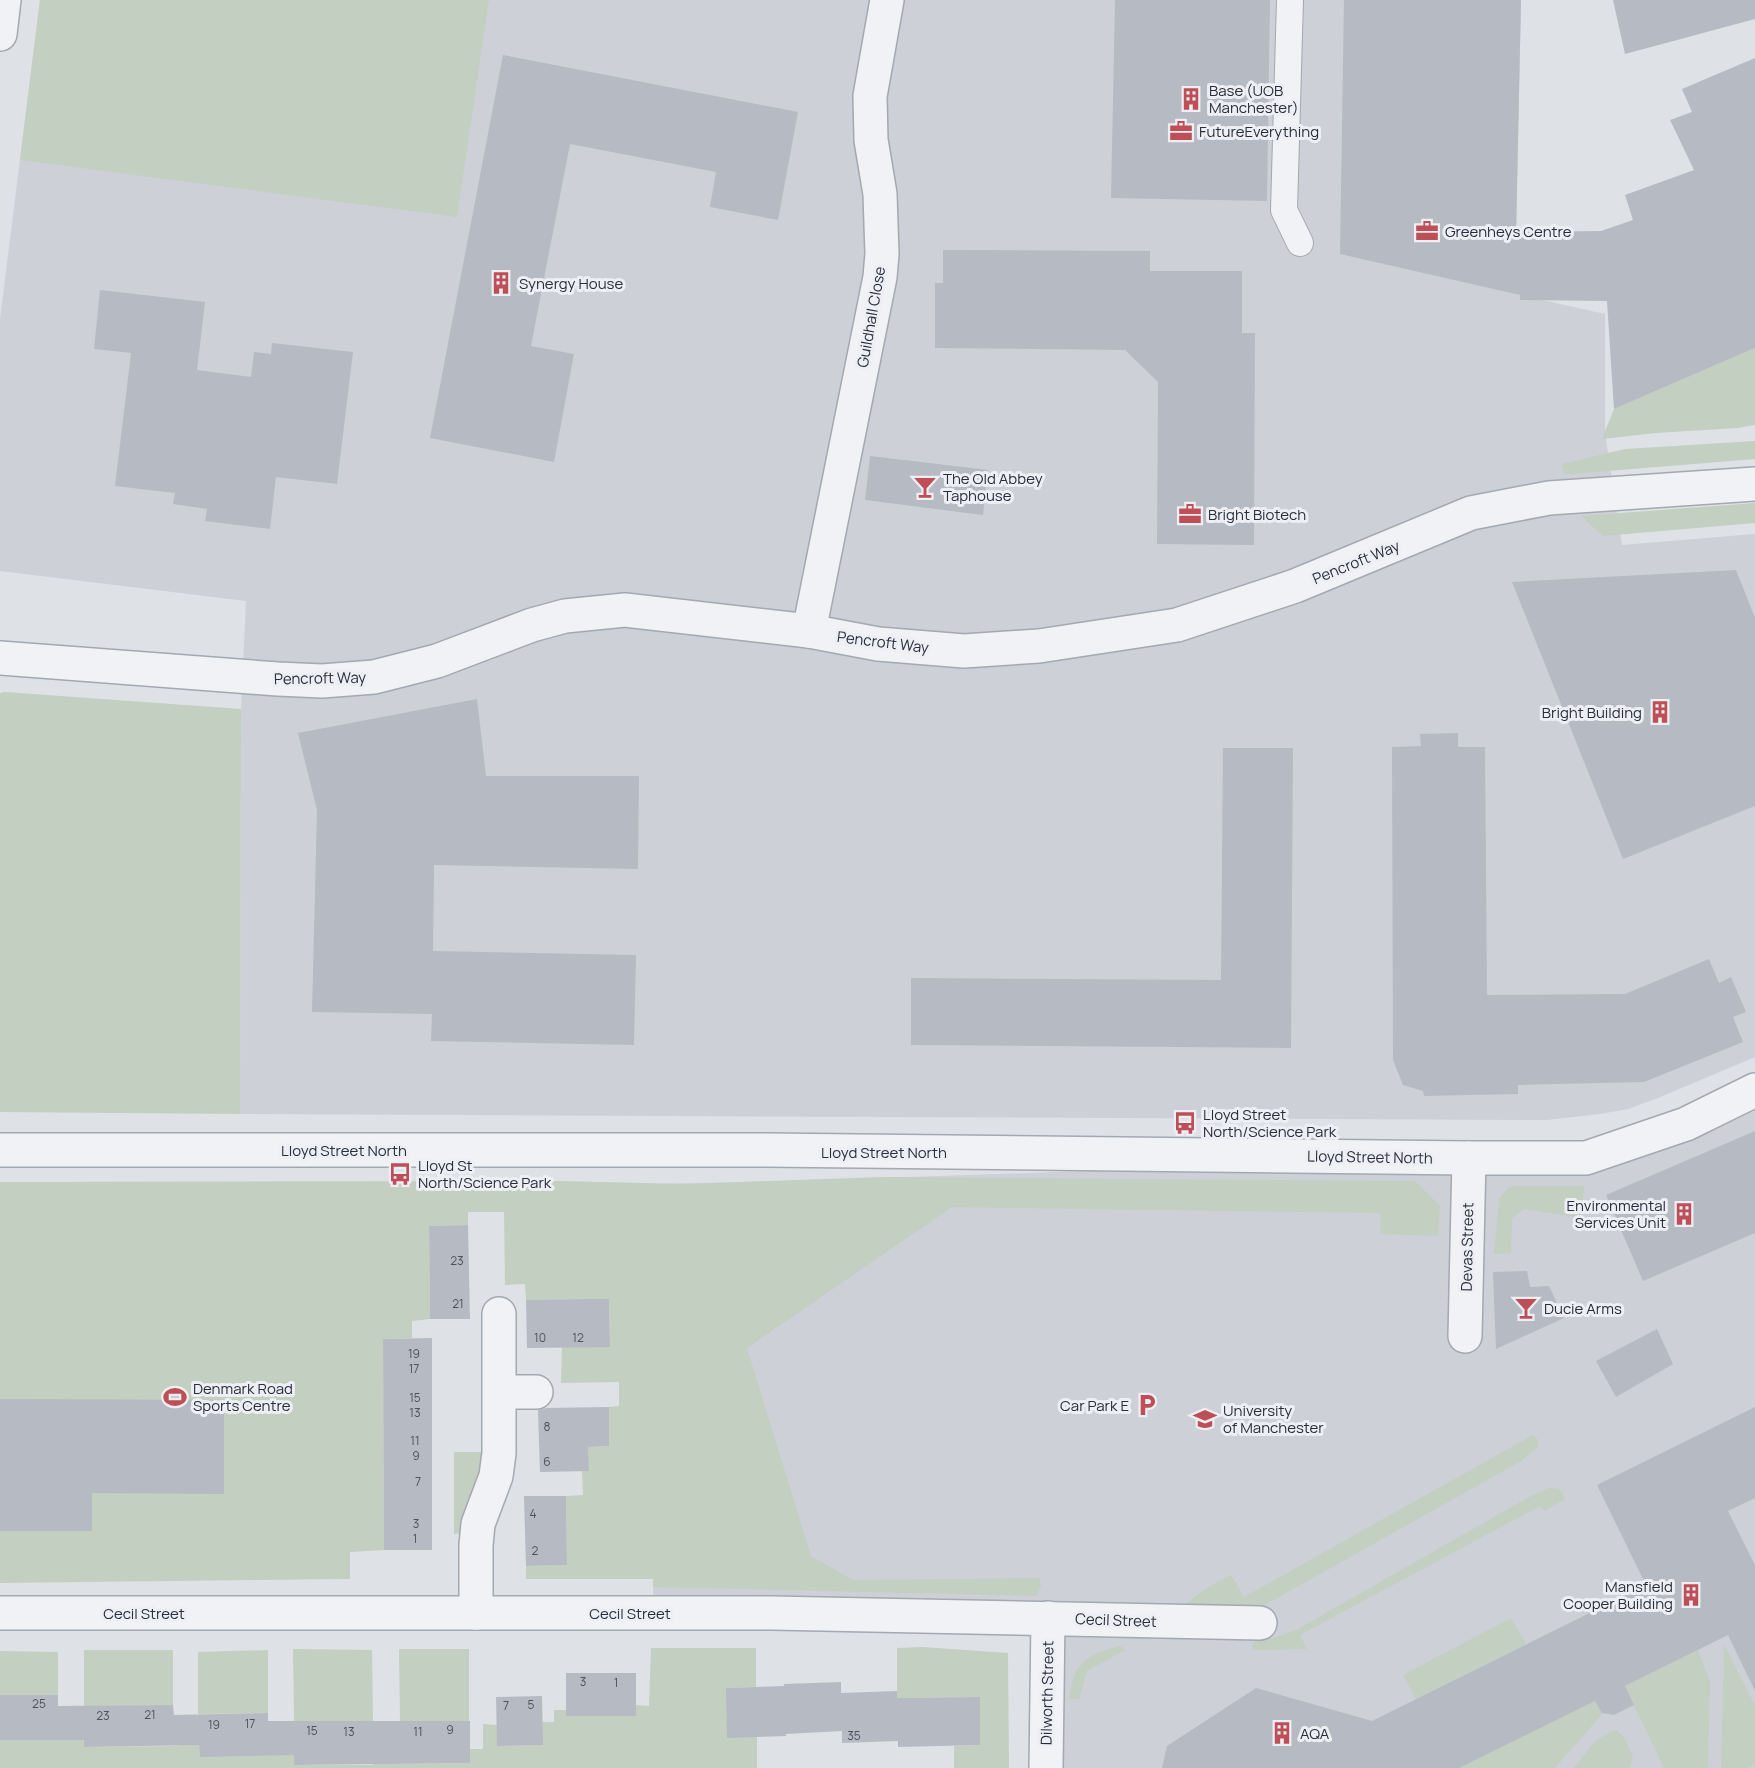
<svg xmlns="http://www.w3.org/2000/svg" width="1755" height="1768" viewBox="0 0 1755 1768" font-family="Manrope,sans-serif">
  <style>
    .built { fill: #cdd0d7 }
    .green { fill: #c3cfc0 }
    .building { fill: #b6bac2 }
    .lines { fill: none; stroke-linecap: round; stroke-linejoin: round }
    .pedestrian-casing { stroke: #a4a8af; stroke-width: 28 }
    .minor-casing { stroke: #a4a8af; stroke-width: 36 }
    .tertiary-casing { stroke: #a4a8af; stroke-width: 36 }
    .pedestrian { stroke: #f0f2f5; stroke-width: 26 }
    .minor { stroke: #f0f2f5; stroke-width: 33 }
    .tertiary { stroke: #f0f2f5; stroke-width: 33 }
    .labels { text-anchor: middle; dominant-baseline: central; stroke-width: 6; stroke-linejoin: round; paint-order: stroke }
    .number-label { font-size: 12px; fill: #4c515d }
    .poi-label { font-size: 15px; fill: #292e3b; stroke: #edeff4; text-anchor: start }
    .street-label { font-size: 15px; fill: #292e3b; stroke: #edeff4 }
  </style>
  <rect width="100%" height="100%" fill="#dee1e6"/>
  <!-- built -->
  <g class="built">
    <path d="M 40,0 L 1521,0 L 1515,294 L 1605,314 L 1605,433 L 1622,545 L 1755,534 L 1755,1057 L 1658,1098 L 1628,1109 L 1600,1114 L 1547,1120 L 240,1114 L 241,709 L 246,601 L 0,571 L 0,319 Z"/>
    <path d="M 1755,1090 L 1755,1768 L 1046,1768 L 1048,1618 L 653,1613 L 656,1184 L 822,1180 L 1469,1158 L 1586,1158 Z"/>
  </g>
  <!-- green -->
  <g class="green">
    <path d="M 40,0 L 489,0 L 457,217 L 20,160 Z"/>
    <path d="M 1755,348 L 1755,425 L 1737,428 L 1656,433 L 1602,439 L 1614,409 Z"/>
    <path d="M 1755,441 L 1755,459 L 1571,474 L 1566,474 L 1562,469 L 1562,464 L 1625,449 Z"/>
    <path d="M 1755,503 L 1755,523 L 1603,536 L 1581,516 Z"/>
    <path d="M 5,692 L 241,709 L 240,1114 L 0,1112 L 0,693 Z"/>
    <path d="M 882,1177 L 1415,1181 L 1440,1206 L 1438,1236 L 1381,1234 L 1380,1213 L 952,1207 L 747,1348 L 811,1556 L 853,1580 L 1039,1578 L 1041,1585 L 1037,1596 L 653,1587 L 653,1579 L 526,1579 L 526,1566 L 567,1565 L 566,1496 L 583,1495 L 582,1471 L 588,1447 L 609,1446 L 609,1407 L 619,1406 L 619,1382 L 561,1383 L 562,1347 L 610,1346 L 609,1299 L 526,1300 L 525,1284 L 505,1285 L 504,1212 L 468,1212 L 468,1225 L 429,1226 L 430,1319 L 412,1321 L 412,1338 L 383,1339 L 384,1550 L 350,1552 L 350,1579 L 0,1583 L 0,1182 L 560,1181 L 686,1184 Z"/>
    <path d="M 1515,1186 L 1584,1186 L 1581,1218 L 1524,1209 L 1512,1218 L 1511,1253 L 1494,1254 L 1499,1199 L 1507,1189 Z"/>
    <path d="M 1533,1435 L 1538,1440 L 1538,1447 L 1523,1460 L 1261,1607 L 1183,1607 C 1197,1593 1213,1584 1231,1575 L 1244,1597 Z"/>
    <path d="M 454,1452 L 481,1452 L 484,1455 C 483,1470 476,1482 471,1496 C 467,1508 464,1520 463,1533 L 454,1534 Z"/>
    <path d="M 1548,1488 L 1559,1489 L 1565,1499 L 1544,1511 L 1540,1506 L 1300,1635 L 1307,1649 L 1253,1650 L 1252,1645 L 1255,1641 L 1277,1637 L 1298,1629 L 1529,1497 Z"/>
    <path d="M 1511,1618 L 1526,1644 L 1416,1699 L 1403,1675 Z"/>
    <path d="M 1724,1645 L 1755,1705 L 1755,1764 L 1747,1768 L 1721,1768 Z"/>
    <path d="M 1120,1646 L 1125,1650 L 1087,1671 L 1079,1699 L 1069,1699 C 1071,1691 1072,1681 1075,1674 C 1082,1657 1104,1650 1120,1646 Z"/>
    <path d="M 923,1647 L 1008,1653 L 1009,1768 L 954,1768 L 954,1746 L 980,1745 L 980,1697 L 897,1698 L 897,1648 Z"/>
    <path d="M 651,1648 L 756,1648 L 756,1687 L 726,1688 L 757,1737 L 757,1768 L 0,1768 L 0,1740 L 83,1722 L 84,1747 L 174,1746 L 199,1742 L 200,1757 L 294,1742 L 295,1765 L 373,1765 L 373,1749 L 400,1764 L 469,1763 L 470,1749 L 483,1749 L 483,1724 L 497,1725 L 497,1746 L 542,1745 L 542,1722 L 554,1722 L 554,1710 L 566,1710 L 566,1716 L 636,1705 L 649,1706 Z"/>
    <path d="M 293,1649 L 372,1650 L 373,1721 L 294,1721 Z"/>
    <path d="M 399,1649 L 469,1649 L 469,1721 L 400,1721 Z"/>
    <path d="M 84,1650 L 173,1650 L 173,1705 L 84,1706 Z"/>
    <path d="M 268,1650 L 268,1713 L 198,1714 L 198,1652 Z"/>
    <path d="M 1698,1650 L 1710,1682 L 1708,1768 L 1664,1768 L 1625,1686 Z"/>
    <path d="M 0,1651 L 58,1652 L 58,1695 L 0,1695 Z"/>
    <path d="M 1595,1701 L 1603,1713 L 1555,1768 L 1459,1768 Z"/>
    <path d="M 1614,1730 L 1622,1734 L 1633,1757 L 1629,1768 L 1574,1768 L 1595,1741 Z"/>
  </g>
  <!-- building -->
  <g class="building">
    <path d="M 1115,0 L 1270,0 L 1267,201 L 1111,198 Z"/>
    <path d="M 1344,0 L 1521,0 L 1516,232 L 1601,231 L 1633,220 L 1625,195 L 1694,170 L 1670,120 L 1692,112 L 1682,89 L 1755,58 L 1755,348 L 1614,409 L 1607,301 L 1520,300 L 1520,295 L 1340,254 Z"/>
    <path d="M 1613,0 L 1755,0 L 1755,19 L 1625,54 Z"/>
    <path d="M 503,55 L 798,112 L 778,220 L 710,207 L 716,172 L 570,144 L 531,346 L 574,354 L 554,462 L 430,438 Z"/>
    <path d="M 943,250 L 1150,251 L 1150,271 L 1242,271 L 1242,333 L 1255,333 L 1254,545 L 1157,544 L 1158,382 L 1125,350 L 935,348 L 935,283 L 943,283 Z"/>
    <path d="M 100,290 L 205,302 L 197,370 L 251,377 L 254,352 L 271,354 L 272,343 L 353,352 L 337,484 L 276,477 L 270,529 L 205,521 L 207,509 L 173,504 L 175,493 L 115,486 L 131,353 L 94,349 Z"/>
    <path d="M 870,456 L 988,470 L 983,515 L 865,500 Z"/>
    <path d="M 1736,570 L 1755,618 L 1755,806 L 1623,859 L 1512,582 Z"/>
    <path d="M 477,699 L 486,776 L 639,776 L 638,869 L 434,865 L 433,951 L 636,955 L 634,1045 L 431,1041 L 432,1014 L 312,1012 L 317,810 L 298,733 Z"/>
    <path d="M 1458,733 L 1458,747 L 1485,747 L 1487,995 L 1625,994 L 1709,959 L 1719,983 L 1731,977 L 1746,1012 L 1733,1017 L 1743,1042 L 1644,1082 L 1518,1085 L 1518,1094 L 1424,1096 L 1423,1091 L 1403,1085 L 1393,1060 L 1392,747 L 1421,746 L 1420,734 Z"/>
    <path d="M 1223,748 L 1293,748 L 1291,1048 L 911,1045 L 911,978 L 1221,980 Z"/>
    <path d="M 1755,1131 L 1755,1233 L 1643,1281 L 1606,1195 Z"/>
    <path d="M 468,1225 L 470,1319 L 430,1319 L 429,1226 Z"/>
    <path d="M 1527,1271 L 1530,1287 L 1549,1286 L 1564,1318 L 1496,1349 L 1493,1272 Z"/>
    <path d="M 587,1299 L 609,1299 L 610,1347 L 527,1348 L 526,1300 Z"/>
    <path d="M 1657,1329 L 1673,1364 L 1616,1397 L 1596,1361 Z"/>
    <path d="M 432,1338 L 432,1550 L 384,1550 L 383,1339 Z"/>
    <path d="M 0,1399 L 224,1400 L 224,1494 L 92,1493 L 92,1531 L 0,1531 Z"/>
    <path d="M 609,1407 L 609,1446 L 588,1447 L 589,1471 L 540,1472 L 538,1410 L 546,1408 Z"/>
    <path d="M 1755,1407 L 1755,1498 L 1728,1511 L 1755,1565 L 1755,1691 L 1728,1635 L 1625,1686 L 1634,1705 L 1614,1715 L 1602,1713 L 1595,1701 L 1459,1768 L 1162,1768 L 1167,1746 L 1256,1688 L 1372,1721 L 1646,1585 L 1597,1485 Z"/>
    <path d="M 524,1496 L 566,1496 L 567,1565 L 526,1566 Z"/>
    <rect x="566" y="1673" width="70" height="43"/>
    <path d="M 841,1682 L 841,1693 L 897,1691 L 897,1698 L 980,1697 L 980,1745 L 898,1747 L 898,1741 L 842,1743 L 842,1731 L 786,1734 L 786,1736 L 727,1738 L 726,1688 L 784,1686 L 784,1684 Z"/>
    <path d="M 0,1695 L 58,1695 L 58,1706 L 173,1705 L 174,1715 L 268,1713 L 268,1721 L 470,1721 L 470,1763 L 294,1765 L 294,1755 L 200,1757 L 199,1745 L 84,1747 L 84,1740 L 0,1740 Z"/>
    <path d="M 542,1696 L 543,1745 L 497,1746 L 496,1697 Z"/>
  </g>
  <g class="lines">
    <!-- pedestrian casing -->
    <g class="pedestrian-casing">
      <path id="pedestrian" d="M 1290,0 L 1284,210 L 1300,243"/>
    </g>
    <!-- minor casing -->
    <g class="minor-casing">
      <g id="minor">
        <path d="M 0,34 L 4,0"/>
        <path d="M 809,631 L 880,277 L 882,254 L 880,194 L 871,140 L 870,96 L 887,0"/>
        <path d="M 0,658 L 278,679 L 322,681 L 374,677 L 437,661 L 532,625 L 565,616 L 625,610 L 809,631 L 878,644 L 964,651 L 1039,646 L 1177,625 L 1295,586 L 1471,513 L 1549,498 L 1755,484"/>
        <path d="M 1465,1336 L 1469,1158"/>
        <path d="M 500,1392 L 536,1392"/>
        <path d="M 0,1613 L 772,1613 L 1260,1623"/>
        <path d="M 476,1613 L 476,1545 L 478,1524 L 496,1476 L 499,1453 L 499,1314"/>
        <path d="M 1046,1768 L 1048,1618"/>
      </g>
    </g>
    <!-- tertiary casing -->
    <g class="tertiary-casing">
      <path id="tertiary" d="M 0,1150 L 767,1150 L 1469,1158 L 1586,1158 L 1686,1124 L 1755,1090"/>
    </g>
    <!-- pedestrian -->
    <use href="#pedestrian" class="pedestrian"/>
    <!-- minor -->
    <use href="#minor" class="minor"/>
    <!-- tertiary -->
    <use href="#tertiary" class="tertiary"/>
  </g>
  <!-- icons -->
  <defs>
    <g id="building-bare" transform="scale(1.8)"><path d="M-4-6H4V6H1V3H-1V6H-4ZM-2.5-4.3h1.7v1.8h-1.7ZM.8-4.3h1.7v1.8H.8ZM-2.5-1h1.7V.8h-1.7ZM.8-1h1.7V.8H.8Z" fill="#bf4f57" stroke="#edeff4" stroke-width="2.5" paint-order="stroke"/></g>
    <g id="office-bare" transform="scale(1.8)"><path d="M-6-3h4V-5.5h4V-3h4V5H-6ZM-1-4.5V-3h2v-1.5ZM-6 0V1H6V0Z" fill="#bf4f57" stroke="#edeff4" stroke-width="2.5" paint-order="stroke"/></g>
    <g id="bar-bare" transform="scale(1.8)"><path d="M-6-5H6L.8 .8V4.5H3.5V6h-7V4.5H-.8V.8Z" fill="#bf4f57" stroke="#edeff4" stroke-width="2.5" paint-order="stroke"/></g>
    <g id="bus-bare" transform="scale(1.8)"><path d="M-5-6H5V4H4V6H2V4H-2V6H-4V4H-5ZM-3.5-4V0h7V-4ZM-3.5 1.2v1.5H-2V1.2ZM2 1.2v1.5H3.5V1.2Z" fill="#bf4f57" stroke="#edeff4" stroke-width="2.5" paint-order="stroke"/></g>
    <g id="stadium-bare" transform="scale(1.8)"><path d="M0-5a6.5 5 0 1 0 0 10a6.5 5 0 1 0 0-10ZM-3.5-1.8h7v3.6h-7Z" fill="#bf4f57" stroke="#edeff4" stroke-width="2.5" paint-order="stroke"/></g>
    <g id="parking-bare" transform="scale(1.8)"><path d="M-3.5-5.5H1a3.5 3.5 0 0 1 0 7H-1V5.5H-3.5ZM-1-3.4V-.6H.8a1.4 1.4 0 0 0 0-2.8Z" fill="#bf4f57" stroke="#edeff4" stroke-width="2.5" paint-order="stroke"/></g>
    <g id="university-bare" transform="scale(1.8)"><path d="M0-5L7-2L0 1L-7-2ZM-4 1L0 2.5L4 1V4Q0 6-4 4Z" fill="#bf4f57" stroke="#edeff4" stroke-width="2.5" paint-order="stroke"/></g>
  </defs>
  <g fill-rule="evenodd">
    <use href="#building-bare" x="1191" y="99"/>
    <use href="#office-bare" x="1181" y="131"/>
    <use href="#office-bare" x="1427" y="231"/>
    <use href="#building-bare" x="501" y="283"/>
    <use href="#bar-bare" x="925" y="487"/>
    <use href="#office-bare" x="1190" y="514"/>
    <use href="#building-bare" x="1660" y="712"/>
    <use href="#bus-bare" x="1185" y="1123"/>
    <use href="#bus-bare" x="400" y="1174"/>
    <use href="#building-bare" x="1684" y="1214"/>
    <use href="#bar-bare" x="1526" y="1308"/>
    <use href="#stadium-bare" x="175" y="1397"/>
    <use href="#parking-bare" x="1147" y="1405"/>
    <use href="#university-bare" x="1205" y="1419"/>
    <use href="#building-bare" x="1691" y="1595"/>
    <use href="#building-bare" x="1282" y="1733"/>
  </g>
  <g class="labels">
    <!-- number labels -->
    <g class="number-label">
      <text x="457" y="1260">23</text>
      <text x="458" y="1303">21</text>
      <text x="540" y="1337">10</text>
      <text x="578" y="1337">12</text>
      <text x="414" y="1353">19</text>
      <text x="414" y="1368">17</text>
      <text x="415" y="1397">15</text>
      <text x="415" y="1412">13</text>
      <text x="547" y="1426">8</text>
      <text x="415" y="1440">11</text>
      <text x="416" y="1455">9</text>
      <text x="547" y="1461">6</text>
      <text x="418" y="1481">7</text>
      <text x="533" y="1513">4</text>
      <text x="416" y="1523">3</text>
      <text x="415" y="1538">1</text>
      <text x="535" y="1550">2</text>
      <text x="583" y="1681">3</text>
      <text x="616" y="1682">1</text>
      <text x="39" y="1703">25</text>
      <text x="531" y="1704">5</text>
      <text x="506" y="1705">7</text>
      <text x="150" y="1714">21</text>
      <text x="103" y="1715">23</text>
      <text x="250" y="1723">17</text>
      <text x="214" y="1724">19</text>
      <text x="450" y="1729">9</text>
      <text x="312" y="1730">15</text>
      <text x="349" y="1731">13</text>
      <text x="418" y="1731">11</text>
      <text x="854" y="1735">35</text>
    </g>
    <!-- poi labels -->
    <g class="poi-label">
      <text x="1209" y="90">Base (UOB<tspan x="1209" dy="17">Manchester)</tspan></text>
      <text x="1199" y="131">FutureEverything</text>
      <text x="1445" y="231">Greenheys Centre</text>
      <text x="519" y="283">Synergy House</text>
      <text x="943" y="478">The Old Abbey<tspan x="943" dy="17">Taphouse</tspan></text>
      <text x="1208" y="514">Bright Biotech</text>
      <text x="1642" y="712" text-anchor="end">Bright Building</text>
      <text x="1203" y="1114">Lloyd Street<tspan x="1203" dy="17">North/Science Park</tspan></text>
      <text x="418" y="1165">Lloyd St<tspan x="418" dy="17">North/Science Park</tspan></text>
      <text x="1666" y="1205" text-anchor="end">Environmental<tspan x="1666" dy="17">Services Unit</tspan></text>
      <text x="1544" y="1308">Ducie Arms</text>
      <text x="193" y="1388">Denmark Road<tspan x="193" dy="17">Sports Centre</tspan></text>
      <text x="1129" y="1405" text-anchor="end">Car Park E</text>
      <text x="1223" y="1410">University<tspan x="1223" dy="17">of Manchester</tspan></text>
      <text x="1673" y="1586" text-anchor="end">Mansfield<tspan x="1673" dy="17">Cooper Building</tspan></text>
      <text x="1300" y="1733">AQA</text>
    </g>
    <!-- street labels -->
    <g class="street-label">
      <text transform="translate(871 317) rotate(-80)">Guildhall Close</text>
      <text transform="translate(1356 562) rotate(-22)">Pencroft Way</text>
      <text transform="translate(883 642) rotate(7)">Pencroft Way</text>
      <text transform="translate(320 678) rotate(-1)">Pencroft Way</text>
      <text x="344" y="1150">Lloyd Street North</text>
      <text x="884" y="1152">Lloyd Street North</text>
      <text transform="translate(1370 1157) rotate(1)">Lloyd Street North</text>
      <text transform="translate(1467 1247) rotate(-89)">Devas Street</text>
      <text x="144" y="1613">Cecil Street</text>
      <text x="630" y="1613">Cecil Street</text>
      <text transform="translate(1116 1620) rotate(2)">Cecil Street</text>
      <text transform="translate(1047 1693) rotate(-89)">Dilworth Street</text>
    </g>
  </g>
</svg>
